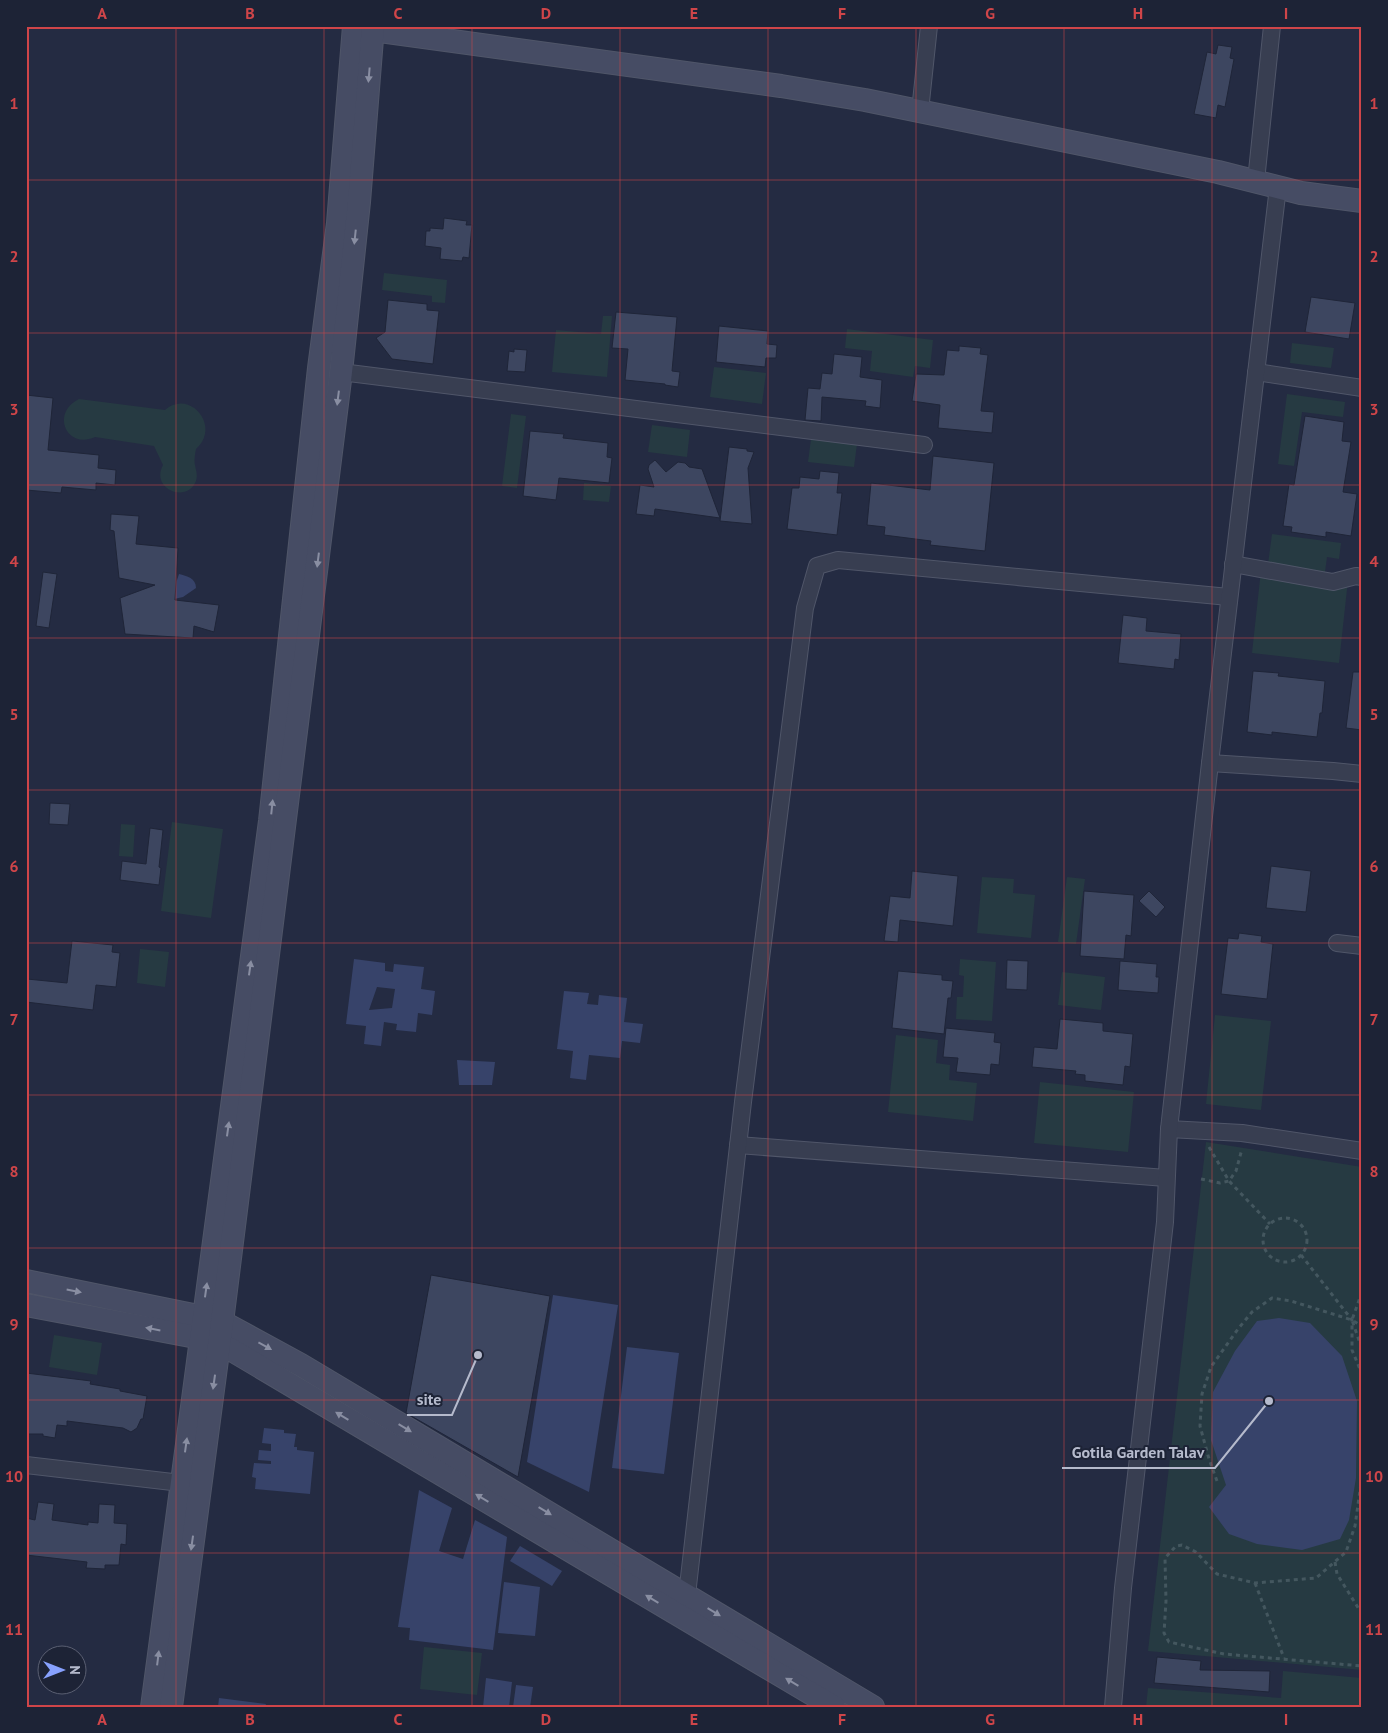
<svg xmlns="http://www.w3.org/2000/svg" width="1388" height="1733" viewBox="0 0 1388 1733" font-family="'PT Sans',sans-serif">
  <style>
    .green { fill: #263a42 }
    .water { fill: #37436a; fill-rule: evenodd }
    .building { fill: #3d4660; stroke: #1f2538 }
    .lines { fill: none; stroke-linecap: round; stroke-linejoin: round }
    .street-casing { stroke: #505669; stroke-width: 18 }
    .secondary-casing { stroke: #505669; stroke-width: 24 }
    .path { stroke: #44575f; stroke-width: 3; stroke-dasharray: 4 4; stroke-linecap: butt }
    .street { stroke: #383e51; stroke-width: 16 }
    .secondary { stroke: #464c64; stroke-width: 22 }
    .oneway { fill: #898ea2 }
    .grid { fill: none; stroke: #cf4549; stroke-width: 1; stroke-opacity: 0.55 }
    .leader { fill: none; stroke: #b5bacc; stroke-width: 2 }
    .callout-dot { fill: #b5bacc; stroke: #1d2336; stroke-width: 2 }
    .callout-label { font-size: 16px; text-anchor: middle; font-weight: bold; fill: #b5bacc; stroke: #1d2336; stroke-width: 4; stroke-linejoin: round; paint-order: stroke }
    .neatline { fill: none; stroke: #cf4549; stroke-width: 2 }
    .grid-label { font-size: 16px; text-anchor: middle; font-weight: bold; fill: #cf4549 }
  </style>
  <rect width="100%" height="100%" fill="#242b42"/>
  <!-- green -->
  <g class="green">
    <path d="M 384,273 L 447,280 L 445,303 L 432,302 L 432,296 L 382,290 Z"/>
    <path d="M 603,316 L 612,316 L 607,377 L 552,372 L 556,330 L 601,334 Z"/>
    <path d="M 847,329 L 933,340 L 930,368 L 915,366 L 913,377 L 870,371 L 872,351 L 845,348 Z"/>
    <path d="M 1292,343 L 1334,348 L 1331,368 L 1290,363 Z"/>
    <path d="M 714,367 L 766,373 L 762,404 L 710,397 Z"/>
    <path d="M 1287,394 L 1345,402 L 1343,417 L 1302,412 L 1294,466 L 1278,464 Z"/>
    <path d="M 79,399 L 165,410 C 189,388 222,426 196,449 C 195,454 194,461 195,465 C 196,471 198,475 196,481 C 187,504 150,489 163,465 L 154,446 L 95,437 C 67,450 50,413 79,399 Z"/>
    <path d="M 511,414 L 526,416 L 517,488 L 502,486 Z"/>
    <path d="M 652,425 L 690,430 L 687,457 L 648,452 Z"/>
    <path d="M 811,439 L 857,444 L 854,467 L 808,462 Z"/>
    <path d="M 584,483 L 611,486 L 609,502 L 583,500 Z"/>
    <path d="M 1272,534 L 1341,543 L 1339,559 L 1327,557 L 1325,572 L 1268,564 Z"/>
    <path d="M 1261,570 L 1348,580 L 1339,663 L 1252,653 Z"/>
    <path d="M 172,822 L 223,829 L 211,918 L 161,911 Z"/>
    <path d="M 121,824 L 135,825 L 133,857 L 119,856 Z"/>
    <path d="M 982,877 L 1014,879 L 1013,893 L 1035,895 L 1031,938 L 977,933 Z"/>
    <path d="M 1067,877 L 1085,879 L 1076,944 L 1058,942 Z"/>
    <path d="M 140,949 L 169,952 L 165,987 L 137,983 Z"/>
    <path d="M 960,959 L 996,962 L 992,1021 L 956,1019 L 957,997 L 963,997 L 964,976 L 959,975 Z"/>
    <path d="M 1062,972 L 1105,977 L 1101,1010 L 1058,1005 Z"/>
    <path d="M 1215,1015 L 1271,1021 L 1261,1110 L 1206,1104 Z"/>
    <path d="M 896,1035 L 938,1040 L 936,1063 L 950,1065 L 949,1080 L 977,1083 L 973,1121 L 888,1112 Z"/>
    <path d="M 1040,1082 L 1134,1092 L 1128,1152 L 1034,1143 Z"/>
    <path d="M 1206,1142 L 1362,1167 L 1362,1670 L 1148,1651 Z"/>
    <path d="M 54,1335 L 102,1343 L 97,1375 L 49,1367 Z"/>
    <path d="M 424,1647 L 482,1653 L 477,1695 L 420,1689 Z"/>
    <path d="M 1283,1671 L 1362,1678 L 1362,1707 L 1146,1707 L 1148,1688 L 1281,1698 Z"/>
  </g>
  <!-- water -->
  <g class="water">
    <path d="M 179,574 C 187,576 196,578 196,588 L 183,597 L 174,599 L 172,584 L 177,580 Z"/>
    <path d="M 354,959 L 385,963 L 385,971 L 393,972 L 394,964 L 424,967 L 421,989 L 435,991 L 432,1015 L 418,1013 L 416,1032 L 396,1030 L 397,1024 L 384,1022 L 381,1046 L 364,1044 L 366,1026 L 346,1024 ZM 377,987 L 395,989 L 392,1008 L 369,1010 Z"/>
    <path d="M 564,991 L 589,993 L 587,1004 L 598,1005 L 599,995 L 627,998 L 624,1022 L 643,1024 L 640,1043 L 622,1041 L 620,1058 L 589,1055 L 586,1080 L 570,1078 L 573,1051 L 557,1049 Z"/>
    <path d="M 457,1060 L 495,1062 L 492,1085 L 459,1085 Z"/>
    <path d="M 553,1295 L 618,1305 L 589,1492 L 527,1462 Z"/>
    <path d="M 1279,1318 L 1310,1323 L 1342,1356 L 1357,1401 L 1356,1478 L 1349,1520 L 1340,1539 L 1302,1550 L 1257,1544 L 1229,1534 L 1209,1507 L 1226,1485 L 1211,1440 L 1213,1392 L 1235,1351 L 1257,1321 Z"/>
    <path d="M 627,1347 L 679,1353 L 664,1474 L 612,1468 Z"/>
    <path d="M 264,1428 L 284,1430 L 284,1433 L 296,1434 L 294,1447 L 297,1447 L 297,1450 L 314,1452 L 310,1494 L 255,1489 L 256,1478 L 252,1477 L 254,1463 L 271,1464 L 271,1461 L 258,1460 L 259,1450 L 271,1451 L 271,1444 L 262,1443 Z"/>
    <path d="M 419,1490 L 452,1508 L 439,1551 L 463,1559 L 475,1520 L 507,1537 L 493,1650 L 409,1640 L 410,1628 L 398,1627 Z"/>
    <path d="M 520,1546 L 562,1571 L 552,1586 L 510,1561 Z"/>
    <path d="M 504,1582 L 540,1587 L 535,1636 L 498,1633 Z"/>
    <path d="M 486,1678 L 512,1682 L 509,1707 L 483,1707 Z"/>
    <path d="M 516,1685 L 533,1687 L 530,1707 L 513,1707 Z"/>
    <path d="M 219,1698 L 266,1704 L 265,1707 L 218,1707 Z"/>
  </g>
  <!-- building -->
  <g class="building">
    <path d="M 1218,45 L 1232,47 L 1230,58 L 1234,59 L 1225,107 L 1218,105 L 1216,118 L 1194,114 L 1207,52 L 1216,54 Z"/>
    <path d="M 444,218 L 467,221 L 466,225 L 472,225 L 469,258 L 463,257 L 462,261 L 440,259 L 441,248 L 425,246 L 426,231 L 430,231 L 430,228 L 443,229 Z"/>
    <path d="M 1311,297 L 1355,303 L 1349,339 L 1305,332 Z"/>
    <path d="M 388,300 L 427,304 L 427,310 L 439,311 L 433,364 L 392,359 L 376,338 L 385,332 Z"/>
    <path d="M 616,312 L 677,317 L 672,371 L 680,372 L 678,387 L 665,385 L 665,384 L 625,380 L 628,349 L 612,348 Z"/>
    <path d="M 719,326 L 768,331 L 767,344 L 777,345 L 776,358 L 766,358 L 765,367 L 716,362 Z"/>
    <path d="M 959,346 L 981,348 L 980,354 L 988,355 L 981,411 L 994,412 L 992,433 L 938,428 L 940,405 L 912,401 L 916,374 L 944,375 L 947,350 L 959,351 Z"/>
    <path d="M 514,349 L 527,350 L 525,372 L 507,371 L 509,351 L 514,352 Z"/>
    <path d="M 834,354 L 862,357 L 860,377 L 882,380 L 880,408 L 865,406 L 866,401 L 822,397 L 821,421 L 805,420 L 808,388 L 820,389 L 822,373 L 832,374 Z"/>
    <path d="M 26,395 L 53,398 L 48,450 L 99,455 L 98,468 L 116,470 L 115,485 L 96,483 L 96,490 L 62,487 L 61,493 L 26,490 Z"/>
    <path d="M 1305,416 L 1344,422 L 1342,441 L 1351,442 L 1343,492 L 1357,494 L 1351,536 L 1326,532 L 1326,537 L 1291,532 L 1292,527 L 1283,526 L 1289,484 L 1294,485 Z"/>
    <path d="M 530,431 L 564,434 L 563,438 L 608,443 L 607,457 L 612,458 L 609,483 L 559,478 L 556,500 L 523,496 Z"/>
    <path d="M 729,447 L 747,449 L 747,451 L 754,452 L 748,468 L 752,524 L 720,521 Z"/>
    <path d="M 933,456 L 994,463 L 985,551 L 930,545 L 931,541 L 884,535 L 885,527 L 867,525 L 871,483 L 930,490 Z"/>
    <path d="M 655,460 L 666,472 L 678,462 L 685,463 L 689,467 L 702,469 L 720,518 L 655,509 L 654,516 L 636,514 L 640,485 L 654,487 L 648,469 L 649,465 Z"/>
    <path d="M 820,471 L 839,473 L 837,493 L 842,493 L 837,535 L 787,529 L 792,488 L 799,488 L 800,477 L 819,479 Z"/>
    <path d="M 111,514 L 139,516 L 136,544 L 178,548 L 175,600 L 219,605 L 214,632 L 194,626 L 193,638 L 125,634 L 120,598 L 155,585 L 119,578 L 114,531 L 110,530 Z"/>
    <path d="M 43,572 L 57,574 L 49,628 L 36,626 Z"/>
    <path d="M 1123,615 L 1147,618 L 1146,631 L 1181,634 L 1179,660 L 1175,659 L 1174,669 L 1118,663 Z"/>
    <path d="M 1253,671 L 1279,673 L 1278,676 L 1325,681 L 1322,713 L 1320,713 L 1317,737 L 1272,732 L 1272,735 L 1247,732 Z"/>
    <path d="M 1353,672 L 1362,672 L 1362,730 L 1346,728 Z"/>
    <path d="M 50,803 L 70,804 L 68,825 L 49,824 Z"/>
    <path d="M 150,828 L 163,830 L 159,867 L 161,868 L 159,885 L 120,880 L 122,861 L 146,864 Z"/>
    <path d="M 1271,866 L 1311,871 L 1306,912 L 1266,908 Z"/>
    <path d="M 912,871 L 958,876 L 953,926 L 900,920 L 898,942 L 884,941 L 890,896 L 910,898 Z"/>
    <path d="M 1084,891 L 1134,895 L 1131,936 L 1126,935 L 1124,959 L 1080,956 Z"/>
    <path d="M 1149,891 L 1165,907 L 1156,917 L 1139,901 Z"/>
    <path d="M 1239,933 L 1262,936 L 1261,942 L 1273,944 L 1267,999 L 1221,994 L 1228,938 L 1238,939 Z"/>
    <path d="M 72,941 L 113,945 L 112,952 L 120,953 L 116,987 L 96,985 L 93,1010 L 26,1002 L 27,979 L 67,983 Z"/>
    <path d="M 1007,960 L 1028,961 L 1027,990 L 1006,989 Z"/>
    <path d="M 1120,961 L 1157,964 L 1156,977 L 1159,977 L 1158,993 L 1118,990 Z"/>
    <path d="M 898,971 L 942,975 L 942,980 L 953,981 L 951,998 L 948,998 L 944,1034 L 892,1028 Z"/>
    <path d="M 1060,1019 L 1103,1023 L 1103,1031 L 1133,1034 L 1130,1067 L 1125,1066 L 1123,1085 L 1085,1081 L 1085,1075 L 1075,1074 L 1076,1071 L 1032,1067 L 1034,1047 L 1057,1049 Z"/>
    <path d="M 946,1028 L 995,1033 L 994,1042 L 1001,1043 L 999,1065 L 991,1064 L 990,1075 L 956,1072 L 958,1058 L 943,1057 Z"/>
    <path d="M 431,1275 L 550,1296 L 518,1477 L 406,1413 Z"/>
    <path d="M 26,1373 L 91,1381 L 90,1384 L 120,1389 L 120,1391 L 147,1396 L 143,1419 L 141,1419 L 137,1428 L 131,1432 L 123,1428 L 67,1421 L 67,1426 L 57,1425 L 55,1438 L 43,1436 L 43,1434 L 26,1434 Z"/>
    <path d="M 38,1502 L 54,1504 L 52,1520 L 88,1525 L 88,1522 L 98,1523 L 99,1504 L 115,1505 L 114,1523 L 127,1524 L 126,1545 L 121,1544 L 119,1565 L 105,1565 L 105,1569 L 86,1568 L 87,1562 L 26,1555 L 26,1518 L 35,1520 Z"/>
    <path d="M 1157,1657 L 1201,1661 L 1200,1670 L 1270,1671 L 1269,1692 L 1154,1683 Z"/>
  </g>
  <g class="lines">
    <!-- street casing -->
    <g class="street-casing">
      <g id="street">
        <path d="M 920,111 L 929,26"/>
        <path d="M 1256,181 L 1272,26"/>
        <path d="M 341,372 L 924,445"/>
        <path d="M 1256,372 L 1362,388"/>
        <path d="M 1233,564 L 1333,582 L 1356,576 L 1362,577"/>
        <path d="M 1210,763 L 1333,771 L 1362,774"/>
        <path d="M 1337,943 L 1362,946"/>
        <path d="M 1169,1129 L 1242,1133 L 1362,1151"/>
        <path d="M 738,1145 L 1166,1178"/>
        <path d="M 26,1465 L 181,1483"/>
        <path d="M 687,1595 L 743,1102 L 805,608 L 817,566 L 838,560 L 1229,597"/>
        <path d="M 1113,1707 L 1123,1588 L 1165,1222 L 1169,1129 L 1210,763 L 1278,187"/>
      </g>
    </g>
    <!-- secondary casing -->
    <g class="secondary-casing">
      <g id="secondary">
        <path d="M 358,28 L 781,86 L 865,100 L 1218,172 L 1301,193 L 1362,201"/>
        <path d="M 26,1281 L 203,1317 L 222,1322 L 301,1365 L 873,1707"/>
        <path d="M 26,1305 L 201,1338 L 230,1349 L 834,1707"/>
        <path d="M 152,1707 L 270,821 L 319,368 L 338,223 L 354,26"/>
        <path d="M 171,1707 L 222,1322 L 341,372 L 359,202 L 373,26"/>
      </g>
    </g>
    <!-- path -->
    <g class="path">
      <path d="M 1209,1147 L 1229,1181 L 1270,1224"/>
      <path d="M 1201,1179 L 1220,1183 L 1229,1181 L 1236,1171 L 1242,1149"/>
      <circle cx="1285" cy="1240" r="22"/>
      <path d="M 1301,1255 L 1352,1320 L 1352,1350 L 1362,1374"/>
      <path d="M 1362,1292 L 1352,1320 L 1362,1326"/>
      <path d="M 1362,1476 L 1355,1526 L 1346,1552 L 1316,1578 L 1255,1583 L 1217,1574 L 1196,1552 L 1182,1545 L 1176,1546 L 1165,1558 L 1166,1601 L 1164,1633 L 1169,1642 L 1224,1654 L 1362,1666"/>
      <path d="M 1217,1481 L 1209,1459 L 1200,1426 L 1202,1394 L 1211,1367 L 1238,1329 L 1252,1312 L 1272,1298 L 1291,1301 L 1352,1320 L 1362,1349"/>
      <path d="M 1335,1562 L 1337,1574 L 1362,1614"/>
      <path d="M 1255,1583 L 1284,1658"/>
    </g>
    <!-- street -->
    <use href="#street" class="street"/>
    <!-- secondary -->
    <use href="#secondary" class="secondary"/>
  </g>
  <!-- one-way arrows -->
  <defs><path id="oneway-solid" d="M-6-.8H1V-3.2L6.5 0L1 3.2V.8H-6Z" transform="scale(1.25)"/></defs>
  <g class="oneway">
    <use href="#oneway-solid" transform="translate(369 75) rotate(95)"/>
    <use href="#oneway-solid" transform="translate(355 237) rotate(96)"/>
    <use href="#oneway-solid" transform="translate(338 398) rotate(97)"/>
    <use href="#oneway-solid" transform="translate(318 560) rotate(97)"/>
    <use href="#oneway-solid" transform="translate(272 807) rotate(-84)"/>
    <use href="#oneway-solid" transform="translate(250 968) rotate(-82)"/>
    <use href="#oneway-solid" transform="translate(228 1129) rotate(-82)"/>
    <use href="#oneway-solid" transform="translate(206 1290) rotate(-82)"/>
    <use href="#oneway-solid" transform="translate(74 1291) rotate(11)"/>
    <use href="#oneway-solid" transform="translate(153 1329) rotate(-169)"/>
    <use href="#oneway-solid" transform="translate(265 1346) rotate(29)"/>
    <use href="#oneway-solid" transform="translate(214 1382) rotate(98)"/>
    <use href="#oneway-solid" transform="translate(342 1416) rotate(-149)"/>
    <use href="#oneway-solid" transform="translate(405 1428) rotate(31)"/>
    <use href="#oneway-solid" transform="translate(186 1445) rotate(-82)"/>
    <use href="#oneway-solid" transform="translate(482 1498) rotate(-149)"/>
    <use href="#oneway-solid" transform="translate(545 1511) rotate(31)"/>
    <use href="#oneway-solid" transform="translate(192 1543) rotate(98)"/>
    <use href="#oneway-solid" transform="translate(652 1599) rotate(-149)"/>
    <use href="#oneway-solid" transform="translate(714 1612) rotate(31)"/>
    <use href="#oneway-solid" transform="translate(158 1658) rotate(-83)"/>
    <use href="#oneway-solid" transform="translate(792 1682) rotate(-149)"/>
  </g>
  <!-- grid -->
  <path class="grid" d="M 176,26 L 176,1707M 324,26 L 324,1707M 472,26 L 472,1707M 620,26 L 620,1707M 768,26 L 768,1707M 916,26 L 916,1707M 1064,26 L 1064,1707M 1212,26 L 1212,1707M 26,180 L 1362,180M 26,333 L 1362,333M 26,485 L 1362,485M 26,638 L 1362,638M 26,790 L 1362,790M 26,943 L 1362,943M 26,1095 L 1362,1095M 26,1248 L 1362,1248M 26,1400 L 1362,1400M 26,1553 L 1362,1553"/>
  <!-- callouts -->
  <path class="leader" d="M478 1355L452 1415H407M1269 1401L1215 1468H1062"/>
  <g class="callout-dot">
    <circle cx="478" cy="1355" r="5"/>
    <circle cx="1269" cy="1401" r="5"/>
  </g>
  <g class="callout-label">
    <text x="429" y="1405">site</text>
    <text x="1138" y="1458">Gotila Garden Talav</text>
  </g>
  <!-- border -->
  <rect width="1388" height="1733" fill="none" stroke="#1d2336" stroke-width="55"/>
  <!-- north arrow -->
  <g transform="translate(62 1670) rotate(90)"><circle r="24" fill="#1d2336" stroke="#5a5f72"/>
  <path d="M0-4L9 19L0 12L-9 19Z" fill="#87a1fe"/>
  <text y="-8" font-size="14" font-weight="bold" text-anchor="middle" fill="#b5bacc">N</text>
  </g>
  <rect x="28" y="28" width="1332" height="1678" class="neatline"/>
  <g class="grid-label">
    <text x="102" y="19">A</text>
    <text x="250" y="19">B</text>
    <text x="398" y="19">C</text>
    <text x="546" y="19">D</text>
    <text x="694" y="19">E</text>
    <text x="842" y="19">F</text>
    <text x="990" y="19">G</text>
    <text x="1138" y="19">H</text>
    <text x="1286" y="19">I</text>
    <text x="14" y="109">1</text>
    <text x="1374" y="109">1</text>
    <text x="14" y="262">2</text>
    <text x="1374" y="262">2</text>
    <text x="14" y="415">3</text>
    <text x="1374" y="415">3</text>
    <text x="14" y="567">4</text>
    <text x="1374" y="567">4</text>
    <text x="14" y="720">5</text>
    <text x="1374" y="720">5</text>
    <text x="14" y="872">6</text>
    <text x="1374" y="872">6</text>
    <text x="14" y="1025">7</text>
    <text x="1374" y="1025">7</text>
    <text x="14" y="1177">8</text>
    <text x="1374" y="1177">8</text>
    <text x="14" y="1330">9</text>
    <text x="1374" y="1330">9</text>
    <text x="14" y="1482">10</text>
    <text x="1374" y="1482">10</text>
    <text x="14" y="1635">11</text>
    <text x="1374" y="1635">11</text>
    <text x="102" y="1725">A</text>
    <text x="250" y="1725">B</text>
    <text x="398" y="1725">C</text>
    <text x="546" y="1725">D</text>
    <text x="694" y="1725">E</text>
    <text x="842" y="1725">F</text>
    <text x="990" y="1725">G</text>
    <text x="1138" y="1725">H</text>
    <text x="1286" y="1725">I</text>
  </g>
</svg>
